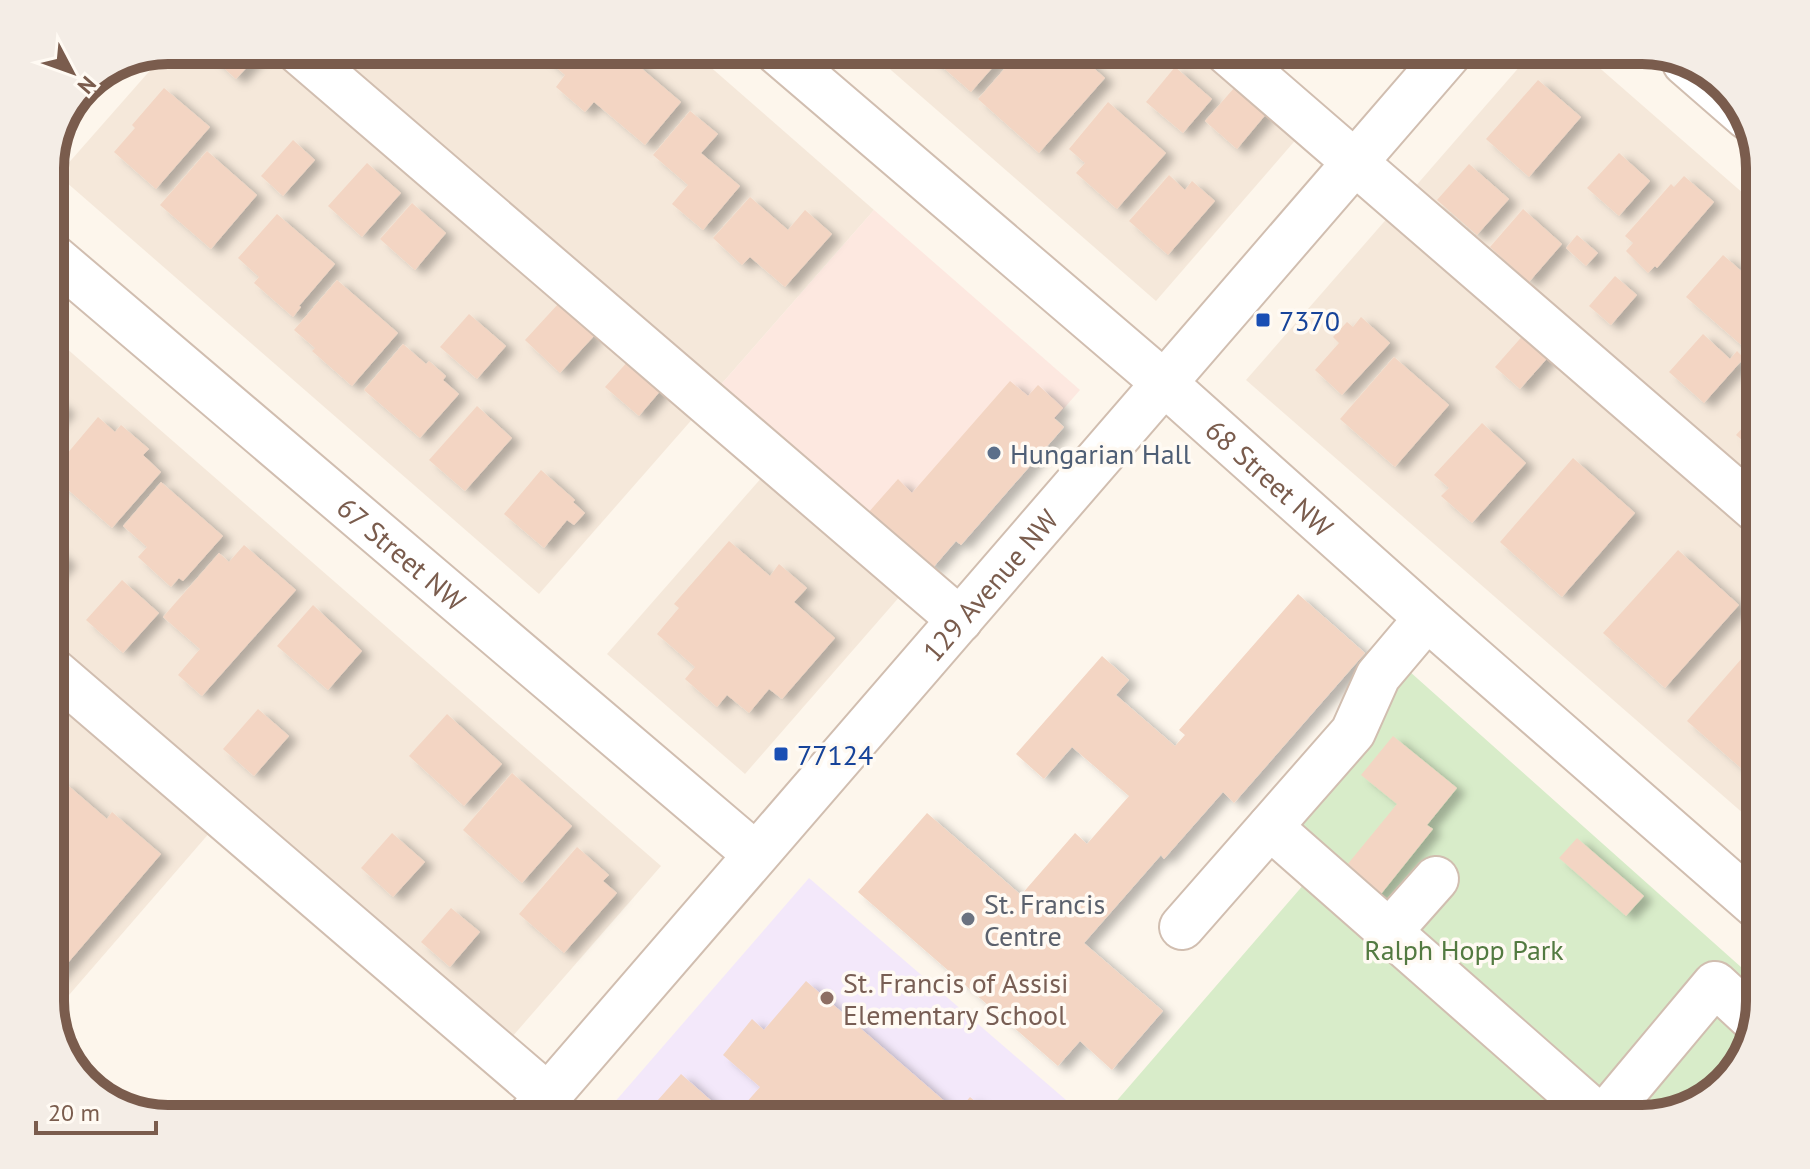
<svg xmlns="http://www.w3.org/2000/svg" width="1810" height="1169" viewBox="0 0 1810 1169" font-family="'PT Sans',sans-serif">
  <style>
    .residential { fill: #f5e8da }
    .commercial { fill: #fde8e0 }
    .education { fill: #f3e8fa }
    .green { fill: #d8ecc9 }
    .building { fill: #f3d5c3; filter: url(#shadow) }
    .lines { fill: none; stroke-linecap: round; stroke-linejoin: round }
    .minor-casing { stroke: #d1beb0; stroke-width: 48 }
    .minor { stroke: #fff; stroke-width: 44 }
    .transit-dot { fill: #1a4fb4; stroke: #fffaf3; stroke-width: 3 }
    .service-dot { fill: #5c6f8a; stroke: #fffaf3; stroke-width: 3 }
    .worship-dot { fill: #6b7280; stroke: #fffaf3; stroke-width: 3 }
    .education-dot { fill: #8d6e63; stroke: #fffaf3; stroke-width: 3 }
    .labels { text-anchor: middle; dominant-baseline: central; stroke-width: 7; stroke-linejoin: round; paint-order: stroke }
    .transit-label { font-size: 28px; fill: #164399; stroke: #fffaf3; text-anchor: start }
    .service-label { font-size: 28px; fill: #4e5e75; stroke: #fffaf3; text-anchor: start }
    .street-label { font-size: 28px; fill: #7a5c4d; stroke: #fffaf3 }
    .worship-label { font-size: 28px; fill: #5b616d; stroke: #fffaf3; text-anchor: start }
    .park-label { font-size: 28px; fill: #537a41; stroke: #fffaf3 }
    .education-label { font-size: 28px; fill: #785e54; stroke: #fffaf3; text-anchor: start }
    .rim { fill: none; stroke: #7a5c4d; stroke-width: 10 }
  </style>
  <defs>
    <filter id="shadow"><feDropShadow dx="9" dy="5" stdDeviation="4" flood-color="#0004"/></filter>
  </defs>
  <rect width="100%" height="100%" fill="#fdf6ec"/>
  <!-- residential -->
  <g class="residential">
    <path d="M 168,50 L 275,50 L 695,416 L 539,594 L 58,175 Z"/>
    <path d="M 337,50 L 691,50 L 874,210 L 718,388 L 334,53 Z"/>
    <path d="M 868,50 L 1201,50 L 1299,136 L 1156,301 Z"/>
    <path d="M 1534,50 L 1579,50 L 1760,208 L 1760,489 L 1414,188 Z"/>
    <path d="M 1390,215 L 1760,538 L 1760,828 L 1246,380 Z"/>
    <path d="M 50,334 L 661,866 L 505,1045 L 50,648 Z"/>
    <path d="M 763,476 L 901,595 L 745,774 L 607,654 Z"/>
    <path d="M 50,691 L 211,831 L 56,1010 L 50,1005 Z"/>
  </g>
  <!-- commercial -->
  <path class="commercial" d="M 874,210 L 1080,390 L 924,568 L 718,388 Z"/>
  <!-- education -->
  <path class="education" d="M 809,878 L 1088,1119 L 600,1119 Z"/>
  <!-- green -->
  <path class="green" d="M 1409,671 L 1760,984 L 1760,1001 L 1740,1066 L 1701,1103 L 1642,1119 L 1101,1119 L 1305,883 L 1262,843 Z"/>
  <!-- building -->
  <g class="building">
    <path d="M 204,50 L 263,50 L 236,79 Z"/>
    <path d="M 544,50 L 599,50 L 618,66 L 627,56 L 681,102 L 645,145 L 594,102 L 585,112 L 556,87 L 565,75 L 540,54 Z"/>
    <path d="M 923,50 L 1008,50 L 971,92 Z"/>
    <path d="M 1021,50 L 1073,50 L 1105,78 L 1039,153 L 978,99 Z"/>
    <path d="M 1175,67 L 1212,99 L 1183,133 L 1146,102 Z"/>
    <path d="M 1538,80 L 1581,117 L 1529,177 L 1486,139 Z"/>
    <path d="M 1235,87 L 1267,113 L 1237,149 L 1205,121 Z"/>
    <path d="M 164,88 L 210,127 L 156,189 L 114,152 L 135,128 L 132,125 Z"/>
    <path d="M 1108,102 L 1166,153 L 1117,209 L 1076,173 L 1085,163 L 1069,149 Z"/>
    <path d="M 690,111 L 718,134 L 701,153 L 740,186 L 703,230 L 672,204 L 688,185 L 653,155 Z"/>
    <path d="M 293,140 L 315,160 L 283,196 L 261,176 Z"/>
    <path d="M 207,151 L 257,195 L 211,249 L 160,205 Z"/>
    <path d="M 1619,153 L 1650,181 L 1619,216 L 1587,188 Z"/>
    <path d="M 367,163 L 401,193 L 362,237 L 328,206 Z"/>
    <path d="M 1469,164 L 1509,199 L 1477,235 L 1437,200 Z"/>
    <path d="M 1169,175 L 1185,190 L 1192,181 L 1215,201 L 1168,255 L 1129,221 Z"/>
    <path d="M 1684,176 L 1714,202 L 1657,268 L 1655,266 L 1648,273 L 1626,251 L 1633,243 L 1625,236 L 1671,184 L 1674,187 Z"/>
    <path d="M 750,197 L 788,230 L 805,210 L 832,234 L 785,287 L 750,257 L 742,265 L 713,238 Z"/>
    <path d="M 412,203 L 446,233 L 415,270 L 380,239 Z"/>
    <path d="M 1523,209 L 1562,244 L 1529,282 L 1490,247 Z"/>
    <path d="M 277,214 L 335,264 L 299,306 L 301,307 L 293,317 L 254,283 L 259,277 L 238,258 Z"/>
    <path d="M 1577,235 L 1598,253 L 1586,266 L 1566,248 Z"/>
    <path d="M 1723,255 L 1753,281 L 1760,274 L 1760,335 L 1747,350 L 1686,297 Z"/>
    <path d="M 1615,276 L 1637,295 L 1611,325 L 1589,306 Z"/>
    <path d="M 337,280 L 398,333 L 352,386 L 312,351 L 315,348 L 294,330 Z"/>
    <path d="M 559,303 L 594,336 L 560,373 L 525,340 Z"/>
    <path d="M 469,314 L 506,346 L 477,379 L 440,347 Z"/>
    <path d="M 1361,317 L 1390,343 L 1342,395 L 1315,370 L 1339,343 L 1333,337 L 1347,322 L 1353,327 Z"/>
    <path d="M 1526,332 L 1551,354 L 1520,389 L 1495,367 Z"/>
    <path d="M 1703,334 L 1730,359 L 1737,351 L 1744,358 L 1704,403 L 1669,372 Z"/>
    <path d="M 403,344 L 426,364 L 429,361 L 446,376 L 443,380 L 459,394 L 420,438 L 364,390 Z"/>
    <path d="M 1394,357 L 1449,405 L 1395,467 L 1340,419 Z"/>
    <path d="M 629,360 L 662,389 L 639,416 L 605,387 Z"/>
    <path d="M 1010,381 L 1028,396 L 1038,385 L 1063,408 L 1054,418 L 1064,427 L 961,545 L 956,541 L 931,570 L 867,514 L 898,479 L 912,493 Z"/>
    <path d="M 50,396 L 67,409 L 50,428 Z"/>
    <path d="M 477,406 L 512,438 L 465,491 L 429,460 Z"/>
    <path d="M 1760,408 L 1760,455 L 1736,435 Z"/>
    <path d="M 98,417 L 115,432 L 121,425 L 149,449 L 143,455 L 161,472 L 112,528 L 50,474 Z"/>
    <path d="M 1482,423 L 1526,463 L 1472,523 L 1441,496 L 1449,488 L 1434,475 Z"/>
    <path d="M 1573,458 L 1635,513 L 1562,597 L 1500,542 Z"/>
    <path d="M 541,470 L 575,500 L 573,502 L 585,513 L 574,525 L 567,520 L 544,548 L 504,514 Z"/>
    <path d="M 161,482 L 223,536 L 183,581 L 179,578 L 171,587 L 138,557 L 147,547 L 123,526 Z"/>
    <path d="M 729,541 L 770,576 L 779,564 L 807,588 L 794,602 L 835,638 L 782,699 L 769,689 L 749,713 L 727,695 L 717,707 L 685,679 L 695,667 L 657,634 L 679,608 L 674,604 Z"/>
    <path d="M 50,545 L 68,561 L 50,581 Z"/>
    <path d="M 244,545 L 296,590 L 202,696 L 178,675 L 200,649 L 163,617 L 219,553 L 229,562 Z"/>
    <path d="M 1678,550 L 1739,605 L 1665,688 L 1603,633 Z"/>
    <path d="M 122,580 L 159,613 L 123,653 L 86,620 Z"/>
    <path d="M 1298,594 L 1365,653 L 1234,803 L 1223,792 L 1164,859 L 1161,855 L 1084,943 L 1163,1011 L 1112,1070 L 1080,1041 L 1058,1066 L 858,892 L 927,813 L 1021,895 L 1075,833 L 1087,844 L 1129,796 L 1072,747 L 1044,779 L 1016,754 L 1102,656 L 1129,680 L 1116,695 L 1175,746 L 1185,735 L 1179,730 Z"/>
    <path d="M 313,605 L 362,651 L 328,690 L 277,646 Z"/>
    <path d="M 1750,649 L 1760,658 L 1760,765 L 1750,776 L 1687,721 Z"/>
    <path d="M 258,709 L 289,736 L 254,776 L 223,749 Z"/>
    <path d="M 447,714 L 502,764 L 464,806 L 409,756 Z"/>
    <path d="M 1393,736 L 1457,788 L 1427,825 L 1433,829 L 1377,899 L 1342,871 L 1397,804 L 1361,775 Z"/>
    <path d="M 512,773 L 572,826 L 522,883 L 463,830 Z"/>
    <path d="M 63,781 L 107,819 L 112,812 L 161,854 L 55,978 L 50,974 L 50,787 L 54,790 Z"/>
    <path d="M 392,833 L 425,862 L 393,897 L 361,868 Z"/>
    <path d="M 1577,838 L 1644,896 L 1626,916 L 1559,858 Z"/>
    <path d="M 577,847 L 609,875 L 603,881 L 617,893 L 564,953 L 519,914 Z"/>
    <path d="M 451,908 L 480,932 L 450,967 L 421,942 Z"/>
    <path d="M 806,981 L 957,1112 L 970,1097 L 996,1119 L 796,1119 L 784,1108 L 774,1119 L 661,1119 L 650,1109 L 681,1074 L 732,1119 L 760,1087 L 723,1055 L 752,1019 L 764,1030 Z"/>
  </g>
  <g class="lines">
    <!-- minor casing -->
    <g class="minor-casing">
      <g id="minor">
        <path d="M 297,50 L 960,620"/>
        <path id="s1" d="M 775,50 L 1163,382 L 1427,618 L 1760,909"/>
        <path d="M 1225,50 L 1760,513"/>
        <path d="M 1685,63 L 1747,117"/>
        <path id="s2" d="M 50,254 L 755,854"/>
        <path d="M 50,668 L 548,1096"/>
        <path d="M 1270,827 L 1602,1119"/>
        <path d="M 1182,927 L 1353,732 L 1378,676 L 1427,618"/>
        <path d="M 1389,932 L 1436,879"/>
        <path id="s3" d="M 528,1119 L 1452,50"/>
        <path d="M 1602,1119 L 1715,984 L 1754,1020"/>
      </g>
    </g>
    <!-- minor -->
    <use href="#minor" class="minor"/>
  </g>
  <!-- markers -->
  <g class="transit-dot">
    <rect x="1255" y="312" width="16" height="16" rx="4"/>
    <rect x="773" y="746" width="16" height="16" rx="4"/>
  </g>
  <circle class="service-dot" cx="994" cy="453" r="8"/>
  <circle class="worship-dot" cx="968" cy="919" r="8"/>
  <circle class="education-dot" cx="827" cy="998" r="8"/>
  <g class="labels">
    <!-- transit labels -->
    <g class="transit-label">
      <text x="1279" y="320">7370</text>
      <text x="797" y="754">77124</text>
    </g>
    <!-- service labels -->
    <g class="service-label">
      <text x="1010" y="453">Hungarian Hall</text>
    </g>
    <!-- street labels -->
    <g class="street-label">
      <text stroke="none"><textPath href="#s1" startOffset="654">68 Street NW</textPath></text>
      <text stroke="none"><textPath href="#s2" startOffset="462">67 Street NW</textPath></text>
      <text stroke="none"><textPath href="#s3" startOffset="706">129 Avenue NW</textPath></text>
    </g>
    <!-- worship labels -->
    <g class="worship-label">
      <text x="984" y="903">St. Francis<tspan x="984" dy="32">Centre</tspan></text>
    </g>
    <!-- park labels -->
    <g class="park-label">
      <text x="1464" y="949">Ralph Hopp Park</text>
    </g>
    <!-- education labels -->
    <g class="education-label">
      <text x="843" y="982">St. Francis of Assisi<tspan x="843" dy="32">Elementary School</tspan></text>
    </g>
  </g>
  <!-- crop -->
  <path d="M0 0H1810V1169H0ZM168 64H1642A104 104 0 0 1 1746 168V1001A104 104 0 0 1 1642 1105H168A104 104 0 0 1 64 1001V168A104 104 0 0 1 168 64Z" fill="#f4ede6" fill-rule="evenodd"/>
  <path class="rim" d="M168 64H1642A104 104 0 0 1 1746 168V1001A104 104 0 0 1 1642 1105H168A104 104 0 0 1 64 1001V168A104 104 0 0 1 168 64Z"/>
  <!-- north arrow -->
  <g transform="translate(72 72) rotate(131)" stroke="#fffaf3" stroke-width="6" paint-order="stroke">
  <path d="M0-6L14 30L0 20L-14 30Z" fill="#7a5c4d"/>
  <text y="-12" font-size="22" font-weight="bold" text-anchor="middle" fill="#7a5c4d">N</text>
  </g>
  <!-- scale -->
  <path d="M36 1121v12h120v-12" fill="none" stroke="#7a5c4d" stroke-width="4"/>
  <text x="48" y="1121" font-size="24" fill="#7a5c4d" stroke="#fffaf3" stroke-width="6" paint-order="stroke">20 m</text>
</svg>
